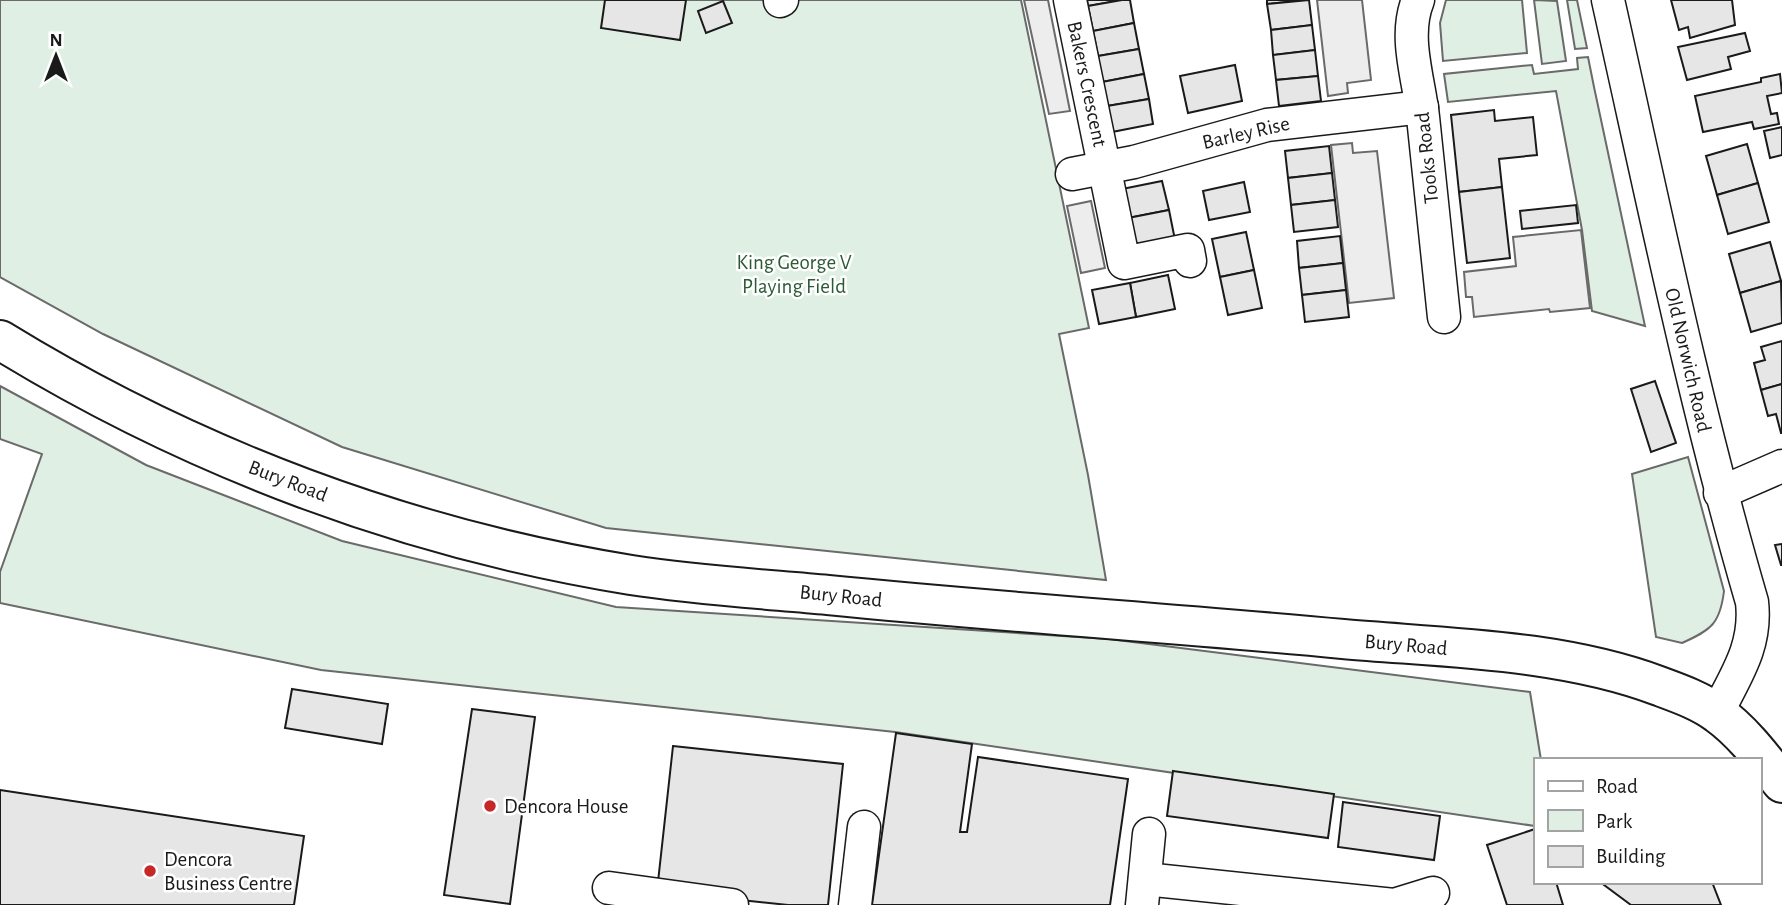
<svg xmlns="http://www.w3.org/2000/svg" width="1782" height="905" viewBox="0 0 1782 905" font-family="'Alegreya Sans',sans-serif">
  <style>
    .green { fill: #e0efe3; stroke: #6a6a6a; stroke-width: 2 }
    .parking { fill: #ededed; stroke: #6a6a6a; stroke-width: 2 }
    .building { fill: #e6e6e6; stroke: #1a1a1a; stroke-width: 2 }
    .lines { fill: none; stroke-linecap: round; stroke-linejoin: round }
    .minor-casing { stroke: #1a1a1a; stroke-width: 35 }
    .major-casing { stroke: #1a1a1a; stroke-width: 42 }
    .minor { stroke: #fff; stroke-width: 32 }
    .major { stroke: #fff; stroke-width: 38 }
    .poi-dot { fill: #c62828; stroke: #fff; stroke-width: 2.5 }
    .labels { text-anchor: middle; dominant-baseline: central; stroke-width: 5; stroke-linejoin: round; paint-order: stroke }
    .street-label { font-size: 21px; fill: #1a1a1a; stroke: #fff }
    .park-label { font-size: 21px; fill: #2b5a34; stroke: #fff }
    .poi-label { font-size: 21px; fill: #1a1a1a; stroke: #fff; text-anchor: start }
  </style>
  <rect width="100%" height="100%" fill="#fff"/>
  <!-- green -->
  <g class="green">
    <path d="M 0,0 L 1021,0 L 1089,328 L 1059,334 L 1088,475 L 1106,580 L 606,528 L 342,447 L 103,334 L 0,277 Z"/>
    <path d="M 1446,0 L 1522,0 L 1527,53 L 1443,61 L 1440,23 Z"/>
    <path d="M 1534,0 L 1557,1 L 1566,61 L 1542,64 Z"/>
    <path d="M 1567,0 L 1577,0 L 1587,48 L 1575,49 Z"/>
    <path d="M 1588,57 L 1594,87 L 1645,326 L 1592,311 L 1582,230 L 1556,91 L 1448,102 L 1444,74 L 1532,65 L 1534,74 L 1578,69 L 1577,58 Z"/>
    <path d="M 0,386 L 146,465 L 342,541 L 616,607 L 1109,639 L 1530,692 L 1541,760 L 1535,760 L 1535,826 L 895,732 L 321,670 L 0,603 L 0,572 L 42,454 L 0,439 Z"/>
    <path d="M 1688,457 L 1724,591 C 1720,624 1711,630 1682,643 L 1656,637 L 1632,474 Z"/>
  </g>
  <!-- parking -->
  <g class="parking">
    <path d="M 1024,0 L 1048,0 L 1070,111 L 1049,114 Z"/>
    <path d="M 1317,0 L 1362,0 L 1371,80 L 1347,83 L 1348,93 L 1328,96 Z"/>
    <path d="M 1352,143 L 1353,153 L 1377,151 L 1394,298 L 1349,303 L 1331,145 Z"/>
    <path d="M 1091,201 L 1105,268 L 1081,273 L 1067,206 Z"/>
    <path d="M 1581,230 L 1590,308 L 1550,312 L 1549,309 L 1474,317 L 1472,297 L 1466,297 L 1464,272 L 1516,266 L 1513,237 Z"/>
  </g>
  <!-- building -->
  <g class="building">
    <path d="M 605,0 L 686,0 L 680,40 L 601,28 Z"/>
    <path d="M 1087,0 L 1122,0 L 1088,6 Z"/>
    <path d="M 1122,0 L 1130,0 L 1134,23 L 1093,31 L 1088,6 Z"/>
    <path d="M 1267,0 L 1305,0 L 1267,4 Z"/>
    <path d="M 1309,0 L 1312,25 L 1271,30 L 1267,4 Z"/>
    <path d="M 1671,0 L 1732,0 L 1735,25 L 1690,38 L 1688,27 L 1679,30 Z"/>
    <path d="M 723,1 L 732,23 L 706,33 L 698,11 Z"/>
    <path d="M 1134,23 L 1139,49 L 1098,56 L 1093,31 Z"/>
    <path d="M 1312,25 L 1315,50 L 1273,55 L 1271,30 Z"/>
    <path d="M 1745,33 L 1750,51 L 1728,57 L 1731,69 L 1687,80 L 1678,47 Z"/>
    <path d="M 1139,49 L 1144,74 L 1102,82 L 1098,56 Z"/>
    <path d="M 1315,50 L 1318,76 L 1276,80 L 1273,55 Z"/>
    <path d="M 1235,65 L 1242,101 L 1188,113 L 1180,76 Z"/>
    <path d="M 1144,74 L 1149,99 L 1107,106 L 1102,82 Z"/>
    <path d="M 1780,74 L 1782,93 L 1767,96 L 1771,114 L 1777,113 L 1779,124 L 1754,129 L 1752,122 L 1703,132 L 1695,96 L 1761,82 L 1761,78 Z"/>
    <path d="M 1318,76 L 1321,101 L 1279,106 L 1276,80 Z"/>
    <path d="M 1149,99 L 1153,124 L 1112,132 L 1107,106 Z"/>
    <path d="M 1494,110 L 1495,121 L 1533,117 L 1537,155 L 1499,159 L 1502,187 L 1459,192 L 1451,115 Z"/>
    <path d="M 1782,127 L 1782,155 L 1770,158 L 1764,131 Z"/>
    <path d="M 1747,144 L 1758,183 L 1717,195 L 1706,156 Z"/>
    <path d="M 1329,146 L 1332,173 L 1288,178 L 1285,151 Z"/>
    <path d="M 1332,173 L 1335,200 L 1291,205 L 1288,178 Z"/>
    <path d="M 1162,181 L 1169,210 L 1128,218 L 1122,189 Z"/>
    <path d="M 1244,182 L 1250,212 L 1209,220 L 1203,191 Z"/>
    <path d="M 1758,183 L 1769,222 L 1728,234 L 1717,195 Z"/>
    <path d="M 1502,187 L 1510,258 L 1467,263 L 1459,192 Z"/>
    <path d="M 1335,200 L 1338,227 L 1294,232 L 1291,205 Z"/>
    <path d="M 1576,205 L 1578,223 L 1522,229 L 1520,211 Z"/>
    <path d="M 1169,210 L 1175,240 L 1134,248 L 1128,218 Z"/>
    <path d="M 1246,232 L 1254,270 L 1220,277 L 1212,239 Z"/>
    <path d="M 1340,236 L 1343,263 L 1299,268 L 1297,241 Z"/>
    <path d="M 1770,242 L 1781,281 L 1740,293 L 1729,254 Z"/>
    <path d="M 1343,263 L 1346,290 L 1302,295 L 1299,268 Z"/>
    <path d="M 1254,270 L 1262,308 L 1228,315 L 1220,277 Z"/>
    <path d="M 1168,275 L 1175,309 L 1136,317 L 1130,283 Z"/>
    <path d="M 1781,281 L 1782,323 L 1751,332 L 1740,293 Z"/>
    <path d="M 1130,283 L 1136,317 L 1099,324 L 1092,290 Z"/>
    <path d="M 1346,290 L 1349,317 L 1305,322 L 1302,295 Z"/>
    <path d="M 1782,341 L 1782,384 L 1761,390 L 1754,363 L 1765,360 L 1761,347 Z"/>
    <path d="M 1655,381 L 1676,443 L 1651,452 L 1631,389 Z"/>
    <path d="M 1782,384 L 1782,433 L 1781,433 L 1776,414 L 1768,416 L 1761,390 Z"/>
    <path d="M 1782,544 L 1782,565 L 1781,565 L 1775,545 Z"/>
    <path d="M 292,689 L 388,704 L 382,744 L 285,728 Z"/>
    <path d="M 472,709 L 535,717 L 510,904 L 444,895 Z"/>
    <path d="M 896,733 L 972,744 L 960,832 L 967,832 L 978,757 L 1128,779 L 1110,905 L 872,905 Z"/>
    <path d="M 673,746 L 843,764 L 828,905 L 788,905 L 657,891 Z"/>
    <path d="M 1173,771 L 1334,794 L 1328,838 L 1167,816 Z"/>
    <path d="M 0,790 L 304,836 L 294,905 L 0,905 Z"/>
    <path d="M 1343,802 L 1440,816 L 1434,860 L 1338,847 Z"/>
    <path d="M 1535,829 L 1535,882 L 1556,882 L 1563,905 L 1507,905 L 1487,845 Z"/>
    <path d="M 1600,882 L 1712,882 L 1721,905 L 1631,905 Z"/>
  </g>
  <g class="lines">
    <!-- minor casing -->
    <g class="minor-casing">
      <g id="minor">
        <path d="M 1070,0 L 1124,263 L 1188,250 L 1190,261"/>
        <path d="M 1418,0 C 1403,37 1419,79 1423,117 C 1430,184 1437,250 1444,317"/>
        <path d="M 1608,0 C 1653,201 1694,403 1752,602 C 1757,646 1736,675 1717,713"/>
        <path d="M 780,1 L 782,0"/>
        <path d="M 1072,174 L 1134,162 L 1267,125 L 1422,107"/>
        <path d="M 1720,493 L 1782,466"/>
        <path d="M 1145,879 L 1394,905 L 1433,893"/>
        <path d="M 609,888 L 732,905"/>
        <path d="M 855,905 L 864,827"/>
        <path d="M 1142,905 L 1149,834"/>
      </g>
    </g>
    <!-- major casing -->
    <g class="major-casing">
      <path id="major" d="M 0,340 C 192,458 408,539 631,575 C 696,585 762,589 828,595 C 999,612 1171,623 1343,639 C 1446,648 1561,649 1659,686 C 1678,693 1701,701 1718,714 C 1743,732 1763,759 1782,783"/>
    </g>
    <!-- minor -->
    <use href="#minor" class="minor"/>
    <!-- major -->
    <use href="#major" class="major"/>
  </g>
  <!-- markers -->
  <g class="poi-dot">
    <circle cx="490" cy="806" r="7"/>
    <circle cx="150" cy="871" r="7"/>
  </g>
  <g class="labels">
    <!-- street labels -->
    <g class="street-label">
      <text transform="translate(1087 84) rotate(78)">Bakers Crescent</text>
      <text transform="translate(1246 133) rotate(-13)">Barley Rise</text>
      <text transform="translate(1427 158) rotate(-96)">Tooks Road</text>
      <text transform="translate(1688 360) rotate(77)">Old Norwich Road</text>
      <text transform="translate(288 481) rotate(21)">Bury Road</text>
      <text transform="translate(841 596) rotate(6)">Bury Road</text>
      <text transform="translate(1406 645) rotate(5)">Bury Road</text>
    </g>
    <!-- park labels -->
    <g class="park-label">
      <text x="794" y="262">King George V<tspan x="794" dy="24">Playing Field</tspan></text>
    </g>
    <!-- poi labels -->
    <g class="poi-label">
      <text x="504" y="806">Dencora House</text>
      <text x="164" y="859">Dencora<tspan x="164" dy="24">Business Centre</tspan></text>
    </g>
  </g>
  <!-- legend -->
  <rect x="1534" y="758" width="228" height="126" fill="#ffffff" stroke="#a3a3a3" stroke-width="2"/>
  <rect x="1548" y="781" width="35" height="10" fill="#ffffff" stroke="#a3a3a3" stroke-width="2"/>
  <text x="1596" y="793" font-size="21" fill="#1a1a1a">Road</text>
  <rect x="1548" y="810" width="35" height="21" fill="#e0efe3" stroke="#a3a3a3" stroke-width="2"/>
  <text x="1596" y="828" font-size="21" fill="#1a1a1a">Park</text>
  <rect x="1548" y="846" width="35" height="21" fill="#e6e6e6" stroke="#a3a3a3" stroke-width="2"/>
  <text x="1596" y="863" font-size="21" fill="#1a1a1a">Building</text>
  <!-- north arrow -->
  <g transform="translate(56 56)" stroke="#ffffff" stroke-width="5" paint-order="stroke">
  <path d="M0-5L12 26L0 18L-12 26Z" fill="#1a1a1a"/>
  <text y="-10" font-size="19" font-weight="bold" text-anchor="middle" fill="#1a1a1a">N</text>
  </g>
</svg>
